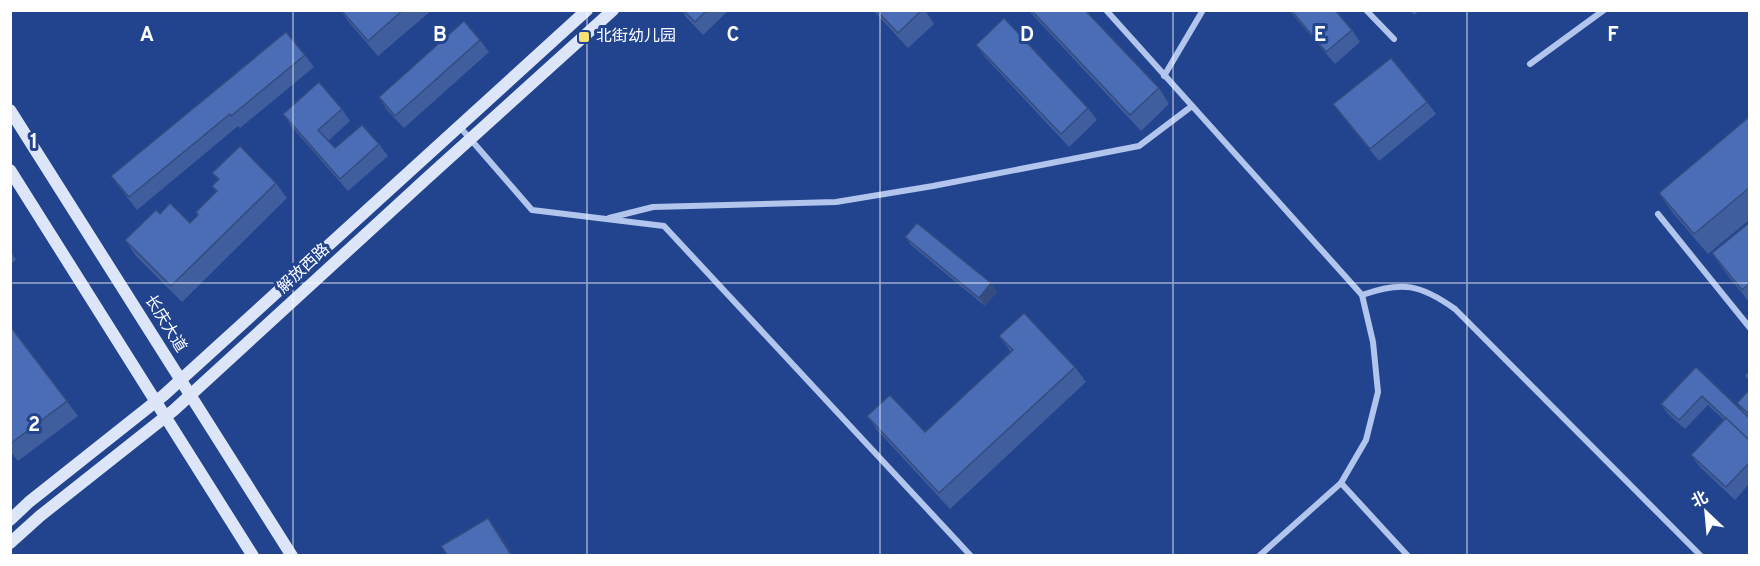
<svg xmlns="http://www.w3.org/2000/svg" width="1760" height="566" viewBox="0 0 1760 566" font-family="Overpass,'Noto Sans SC',sans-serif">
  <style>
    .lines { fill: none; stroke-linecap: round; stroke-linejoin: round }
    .street { stroke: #b2c5ec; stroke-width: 6 }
    .secondary { stroke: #dde6f9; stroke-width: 12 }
    .wall { fill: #405e9d }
    .shaded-wall { fill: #344c7f }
    .building { fill: #4a6db6; stroke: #344c7f; stroke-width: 1.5 }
    .grid { fill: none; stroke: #fff; stroke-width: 1.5; stroke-opacity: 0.55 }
    .poi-dot { fill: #f8e273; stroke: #22448f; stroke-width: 2 }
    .labels { text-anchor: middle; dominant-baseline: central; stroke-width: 6; stroke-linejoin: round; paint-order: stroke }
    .poi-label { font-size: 16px; fill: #fff; stroke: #22448f; text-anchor: start }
    .street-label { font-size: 16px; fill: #fff; stroke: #22448f }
    .grid-label { font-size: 20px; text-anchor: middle; font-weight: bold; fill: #fff; stroke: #22448f; stroke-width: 6; stroke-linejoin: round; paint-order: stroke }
  </style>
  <rect width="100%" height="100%" fill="#22448f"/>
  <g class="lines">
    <!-- street -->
    <g class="street">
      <path d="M 1106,10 L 1362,295 L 1373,342 L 1378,392 L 1366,440 L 1341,483 L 1259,556"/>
      <path d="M 1366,10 L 1394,39"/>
      <path d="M 1530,64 L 1604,10"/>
      <path d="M 1164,76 L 1203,10"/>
      <path d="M 459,126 L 532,210 L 664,226 L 971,556"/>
      <path d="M 1658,214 L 1750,328"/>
      <path d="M 609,218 L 653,207 L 836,202 L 933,186 L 1139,146 L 1192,106"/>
      <path d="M 1362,295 C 1402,281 1420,284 1455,309 L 1701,556"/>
      <path d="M 1341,483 L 1408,556"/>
    </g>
    <!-- secondary -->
    <g class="secondary">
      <path d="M 10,110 L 292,556"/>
      <path d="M 10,170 L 253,556"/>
      <path d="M 10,520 L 29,502 L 164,395 L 587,10"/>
      <path d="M 10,543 L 40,516 L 174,410 L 426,179 L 613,10"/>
    </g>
  </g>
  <!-- wall -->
  <g class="wall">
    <path d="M 340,10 L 432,10 L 378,56 L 348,21 Z"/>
    <path d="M 682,10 L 729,10 L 703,35 L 686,17 Z"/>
    <path d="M 873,10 L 925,10 L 934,24 L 908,48 Z"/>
    <path d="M 1028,10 L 1085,10 L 1159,88 L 1169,104 L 1141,131 Z"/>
    <path d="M 1289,10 L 1335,10 L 1352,30 L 1360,42 L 1335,64 Z"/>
    <path d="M 1411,10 L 1420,10 L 1414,15 Z"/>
    <path d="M 480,40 L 489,52 L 404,128 L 387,110 L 379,97 Z"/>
    <path d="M 976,45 L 1088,108 L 1097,120 L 1069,147 L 985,57 Z"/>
    <path d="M 305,55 L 314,67 L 240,128 L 238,126 L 137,210 L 120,188 L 111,176 Z"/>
    <path d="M 1427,102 L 1436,114 L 1379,161 L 1342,116 L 1333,104 Z"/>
    <path d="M 342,109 L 350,121 L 328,141 L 335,148 L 379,144 L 388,156 L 348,191 L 291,126 L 283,114 Z"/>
    <path d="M 1749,117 L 1749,220 L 1708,254 L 1673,213 L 1659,193 Z"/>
    <path d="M 212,173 L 276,183 L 287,198 L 182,302 L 136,256 L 125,240 L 160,214 L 190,223 L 198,215 L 216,192 L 212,186 L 218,180 Z"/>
    <path d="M 1749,223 L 1749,302 L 1726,273 L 1712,253 Z"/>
    <path d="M 905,237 L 991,283 L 997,292 L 985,306 L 911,245 Z"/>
    <path d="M 10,250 L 16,260 L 10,264 Z"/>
    <path d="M 10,326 L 78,416 L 18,461 L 10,451 Z"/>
    <path d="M 999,336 L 1075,367 L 1086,382 L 950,509 L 878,431 L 867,416 L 925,432 L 1011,352 Z"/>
    <path d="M 1696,367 L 1744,412 L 1737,403 L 1749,390 L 1749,484 L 1735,500 L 1700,467 L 1691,455 L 1724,420 L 1708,405 L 1685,429 L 1667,413 L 1661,404 Z"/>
  </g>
  <!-- shaded-wall -->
  <g class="shaded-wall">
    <path d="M 991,283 L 997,292 L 985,306 L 979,298 Z"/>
    <path d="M 488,518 L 499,533 L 513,555 L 511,555 Z"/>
  </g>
  <!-- building -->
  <g class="building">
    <path d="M 341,10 L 403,10 L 368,41 Z"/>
    <path d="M 683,10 L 707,10 L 695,22 Z"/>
    <path d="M 876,10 L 922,10 L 898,33 Z"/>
    <path d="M 1031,10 L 1085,10 L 1159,88 L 1130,115 Z"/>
    <path d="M 1291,10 L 1335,10 L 1352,30 L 1326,52 Z"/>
    <path d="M 1004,18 L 1088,108 L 1061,134 L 976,45 Z"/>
    <path d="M 464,21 L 480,40 L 395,116 L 379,97 Z"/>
    <path d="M 286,32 L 305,55 L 231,116 L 230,114 L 129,197 L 111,176 Z"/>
    <path d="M 1391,58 L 1427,102 L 1370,149 L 1333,104 Z"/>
    <path d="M 319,82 L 342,109 L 318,130 L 335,148 L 362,125 L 379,144 L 340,179 L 283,114 Z"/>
    <path d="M 1749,117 L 1749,188 L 1694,234 L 1659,193 Z"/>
    <path d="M 240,146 L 276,183 L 171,286 L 125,240 L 156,210 L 160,214 L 170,203 L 190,223 L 198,215 L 196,212 L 217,191 L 212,186 L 219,179 L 212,173 Z"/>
    <path d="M 917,223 L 991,283 L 979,298 L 905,237 Z"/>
    <path d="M 1749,223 L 1749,284 L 1742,290 L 1712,253 Z"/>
    <path d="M 1024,313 L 1075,367 L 939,493 L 867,416 L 890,395 L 925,432 L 1013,350 L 999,336 Z"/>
    <path d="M 10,326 L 67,401 L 10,444 Z"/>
    <path d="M 1696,367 L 1749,418 L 1749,440 L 1702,396 L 1679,420 L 1661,404 Z"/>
    <path d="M 1749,371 L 1749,380 L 1745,376 Z"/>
    <path d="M 1749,390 L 1749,414 L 1737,403 Z"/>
    <path d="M 1726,418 L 1749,440 L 1749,463 L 1726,487 L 1691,455 Z"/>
    <path d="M 488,518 L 511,555 L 447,555 L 441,546 Z"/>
  </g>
  <!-- grid -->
  <path class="grid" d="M 293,10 L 293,556M 587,10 L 587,556M 880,10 L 880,556M 1173,10 L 1173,556M 1467,10 L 1467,556M 10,283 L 1750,283"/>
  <!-- markers -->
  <rect class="poi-dot" x="578" y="31" width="12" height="12" rx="3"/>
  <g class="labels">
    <!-- poi labels -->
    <g class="poi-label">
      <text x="596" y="37">北街幼儿园</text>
    </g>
    <!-- street labels -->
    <g class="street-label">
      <text transform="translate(304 269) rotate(-43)">解放西路</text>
      <text transform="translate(165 324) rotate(58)">长庆大道</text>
    </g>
  </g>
  <g class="grid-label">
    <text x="147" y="41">A</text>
    <text x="440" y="41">B</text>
    <text x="733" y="41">C</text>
    <text x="1027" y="41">D</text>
    <text x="1320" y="41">E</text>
    <text x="1613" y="41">F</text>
    <text x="34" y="148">1</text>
    <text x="34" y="431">2</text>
  </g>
  <!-- border -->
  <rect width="1760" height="566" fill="none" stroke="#ffffff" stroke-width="24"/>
  <!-- north arrow -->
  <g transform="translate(1706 512) rotate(334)" stroke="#22448f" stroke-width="4.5" paint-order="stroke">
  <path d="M0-4.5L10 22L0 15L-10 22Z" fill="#ffffff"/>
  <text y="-9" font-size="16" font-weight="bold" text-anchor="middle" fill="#ffffff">北</text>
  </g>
</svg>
